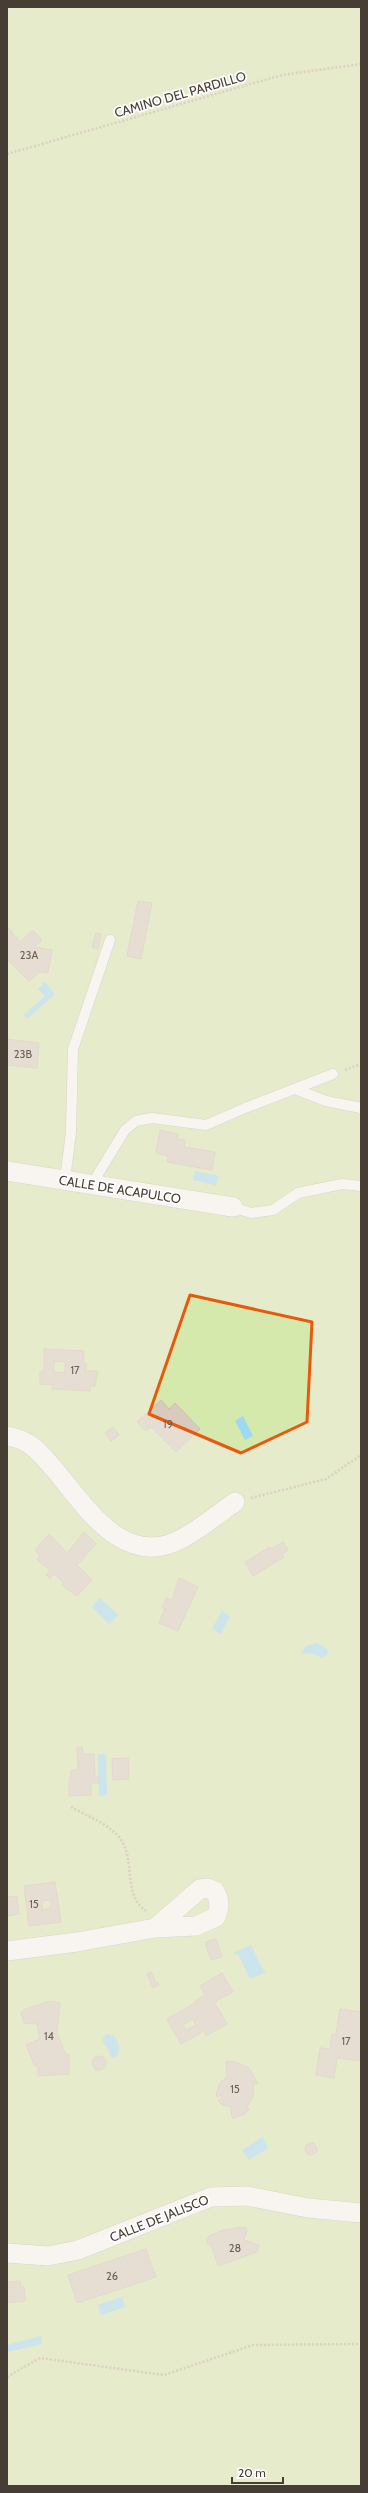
<svg xmlns="http://www.w3.org/2000/svg" width="368" height="2493" viewBox="0 0 368 2493" font-family="Cabin,sans-serif">
  <style>
    .green { fill: #d4e9ab }
    .water { fill: #9ed9f3 }
    .building { fill: #d8cabd; stroke: #d0bfad; fill-rule: evenodd }
    .lines { fill: none; stroke-linecap: round; stroke-linejoin: round }
    .lane-casing { stroke: #c2b7aa; stroke-width: 11 }
    .street-casing { stroke: #c2b7aa; stroke-width: 20 }
    .path { stroke: #c1ae98; stroke-width: 2.5; stroke-dasharray: 2 2; stroke-linecap: butt }
    .lane { stroke: #fff; stroke-width: 10 }
    .street { stroke: #fff; stroke-width: 19 }
    .marked { fill: none; stroke: #e8590c; stroke-width: 3; stroke-linejoin: round }
    .labels { text-anchor: middle; dominant-baseline: central; stroke-width: 3.5; stroke-linejoin: round; paint-order: stroke }
    .number-label { font-size: 11px; fill: #6a6056 }
    .street-label { font-size: 13px; fill: #463d34; stroke: #fff }
  </style>
  <rect width="100%" height="100%" fill="#f3ede5"/>
  <!-- green -->
  <rect class="green" x="7" y="7" width="354" height="2479"/>
  <!-- water -->
  <g class="water">
    <path d="M 45,982 L 55,994 L 27,1019 L 24,1015 L 45,996 L 38,989 Z"/>
    <path d="M 195,1171 L 219,1176 L 216,1185 L 193,1180 Z"/>
    <path d="M 243,1416 L 253,1436 L 245,1440 L 235,1421 Z"/>
    <path d="M 100,1598 L 118,1615 L 109,1624 L 92,1607 Z"/>
    <path d="M 222,1611 L 230,1616 L 221,1634 L 212,1629 Z"/>
    <path d="M 317,1643 L 326,1648 L 328,1654 L 321,1658 L 315,1654 L 301,1653 L 306,1646 Z"/>
    <path d="M 98,1754 L 106,1754 L 107,1795 L 99,1796 Z"/>
    <path d="M 251,1945 L 263,1970 L 266,1972 L 250,1979 L 238,1954 L 235,1955 L 234,1953 Z"/>
    <path d="M 107,2034 L 114,2036 C 119,2042 122,2053 114,2058 L 110,2056 L 109,2050 L 103,2042 L 103,2038 Z"/>
    <path d="M 262,2137 L 268,2148 L 249,2160 L 242,2150 Z"/>
    <path d="M 122,2297 L 125,2307 L 101,2315 L 98,2305 Z"/>
    <path d="M 41,2336 L 42,2344 L 7,2352 L 7,2345 Z"/>
  </g>
  <!-- building -->
  <g class="building">
    <path d="M 138,901 L 152,903 L 141,959 L 127,956 Z"/>
    <path d="M 7,926 L 20,942 L 33,930 L 42,940 L 34,947 L 52,950 L 48,973 L 40,972 L 29,981 L 9,961 L 7,963 Z"/>
    <path d="M 96,933 L 101,934 L 98,949 L 92,947 Z"/>
    <path d="M 7,1039 L 39,1043 L 37,1068 L 7,1065 Z"/>
    <path d="M 160,1130 L 178,1134 L 177,1139 L 185,1140 L 184,1147 L 215,1152 L 212,1170 L 167,1162 L 168,1156 L 156,1153 Z"/>
    <path d="M 44,1349 L 84,1351 L 83,1363 L 86,1363 L 86,1371 L 98,1371 L 95,1386 L 90,1386 L 90,1391 L 52,1389 L 53,1385 L 40,1384 L 40,1372 L 44,1372 ZM 54,1361 L 65,1362 L 65,1373 L 54,1372 Z"/>
    <path d="M 161,1400 L 169,1409 L 175,1403 L 200,1429 L 176,1452 L 151,1427 L 146,1431 L 137,1422 Z"/>
    <path d="M 113,1427 L 119,1435 L 111,1441 L 105,1433 Z"/>
    <path d="M 84,1532 L 96,1544 L 77,1565 L 92,1580 L 77,1596 L 62,1585 L 64,1583 L 54,1574 L 50,1579 L 46,1575 L 50,1571 L 37,1559 L 40,1555 L 35,1550 L 49,1534 L 67,1553 Z"/>
    <path d="M 283,1542 L 288,1550 L 282,1554 L 284,1557 L 253,1576 L 245,1562 L 270,1547 L 271,1549 Z"/>
    <path d="M 179,1578 L 198,1587 L 178,1631 L 159,1623 L 164,1611 L 167,1610 L 162,1608 L 166,1598 L 172,1600 Z"/>
    <path d="M 77,1747 L 82,1747 L 83,1754 L 94,1754 L 95,1777 L 99,1776 L 99,1783 L 91,1783 L 91,1795 L 69,1796 L 69,1778 L 71,1777 L 71,1770 L 78,1770 Z"/>
    <path d="M 128,1758 L 129,1779 L 113,1780 L 112,1759 Z"/>
    <path d="M 55,1882 L 61,1922 L 29,1926 L 24,1886 ZM 51,1900 L 51,1908 L 43,1910 L 42,1901 Z"/>
    <path d="M 17,1896 L 19,1914 L 7,1916 L 7,1897 Z"/>
    <path d="M 216,1939 L 222,1957 L 211,1960 L 205,1942 Z"/>
    <path d="M 151,1972 L 156,1983 L 158,1982 L 159,1985 L 153,1988 L 147,1974 Z"/>
    <path d="M 222,1973 L 233,1992 L 214,2002 L 227,2024 L 206,2036 L 204,2031 L 181,2044 L 167,2019 L 197,2002 L 196,2001 L 205,1995 L 200,1986 ZM 193,2019 L 196,2025 L 186,2030 L 183,2025 Z"/>
    <path d="M 51,2001 L 60,2003 L 57,2033 L 66,2055 L 69,2054 L 69,2074 L 38,2076 L 38,2067 L 35,2066 L 26,2045 L 40,2039 L 37,2024 L 24,2023 L 21,2012 L 23,2010 Z"/>
    <path d="M 340,2009 L 361,2012 L 361,2061 L 337,2058 L 334,2078 L 316,2075 L 320,2048 L 330,2049 L 332,2034 L 336,2034 Z"/>
    <circle cx="99" cy="2063" r="7"/>
    <path d="M 233,2061 L 249,2068 L 258,2084 L 254,2084 L 253,2096 L 247,2107 L 249,2110 L 243,2115 L 234,2118 L 232,2118 L 231,2107 L 221,2104 L 218,2101 L 222,2098 L 220,2095 L 217,2097 L 216,2094 L 220,2083 L 227,2077 L 226,2062 Z"/>
    <circle cx="311" cy="2149" r="6"/>
    <path d="M 245,2227 L 247,2231 L 244,2240 L 259,2245 L 257,2252 L 218,2266 L 211,2244 L 208,2245 L 207,2241 L 209,2236 L 223,2230 Z"/>
    <path d="M 146,2249 L 156,2277 L 77,2303 L 68,2275 Z"/>
    <path d="M 7,2275 L 8,2282 L 20,2281 L 21,2287 L 24,2287 L 25,2301 L 7,2303 Z"/>
  </g>
  <g class="lines">
    <!-- lane casing -->
    <g class="lane-casing">
      <g id="lane">
        <path d="M 295,1089 L 326,1101 L 361,1108"/>
        <path d="M 65,1180 L 71,1132 L 73,1049 L 110,940"/>
        <path d="M 94,1184 L 98,1174 L 125,1130 L 136,1121 L 152,1118 L 206,1125 L 245,1108 L 333,1074"/>
        <path d="M 233,1207 L 251,1213 L 273,1210 L 298,1193 L 342,1184 L 361,1186"/>
      </g>
    </g>
    <!-- street casing -->
    <g class="street-casing">
      <g id="street">
        <path d="M 7,1171 L 233,1207"/>
        <path d="M 7,1436 C 31,1440 39,1452 55,1470 C 86,1507 125,1571 183,1538 C 201,1528 218,1514 235,1502"/>
        <path d="M 7,1951 L 77,1942 L 155,1928 L 196,1926 L 216,1917 C 220,1907 220,1901 215,1891 L 207,1888 L 200,1889 L 155,1928"/>
        <path d="M 7,2253 L 48,2256 L 78,2250 L 211,2197 L 247,2196 L 308,2208 L 361,2213"/>
      </g>
    </g>
    <!-- path -->
    <g class="path">
      <path d="M 7,154 L 282,75 L 361,64"/>
      <path d="M 345,1070 L 361,1064"/>
      <path d="M 251,1498 L 326,1479 L 361,1455"/>
      <path d="M 71,1807 C 87,1816 109,1824 120,1838 C 136,1860 122,1894 146,1911"/>
      <path d="M 7,2377 L 40,2358 L 164,2375 L 253,2345 L 361,2344"/>
    </g>
    <!-- lane -->
    <use href="#lane" class="lane"/>
    <!-- street -->
    <use href="#street" class="street"/>
  </g>
  <!-- marked area -->
  <path d="M0 0H368V2493H0ZM 190,1295 L 312,1322 L 307,1422 L 241,1453 L 149,1414 Z" fill="#f3ede5" fill-opacity=".55" fill-rule="evenodd"/>
  <path class="marked" d="M 190,1295 L 312,1322 L 307,1422 L 241,1453 L 149,1414 Z"/>
  <g class="labels">
    <!-- number labels -->
    <g class="number-label">
      <text x="29" y="955">23A</text>
      <text x="23" y="1054">23B</text>
      <text x="75" y="1370">17</text>
      <text x="168" y="1424">19</text>
      <text x="34" y="1904">15</text>
      <text x="49" y="2036">14</text>
      <text x="346" y="2041">17</text>
      <text x="235" y="2089">15</text>
      <text x="235" y="2248">28</text>
      <text x="112" y="2276">26</text>
    </g>
    <!-- street labels -->
    <g class="street-label">
      <text transform="translate(180 94) rotate(-16)">CAMINO DEL PARDILLO</text>
      <text transform="translate(120 1189) rotate(9)">CALLE DE ACAPULCO</text>
      <text transform="translate(159 2218) rotate(-22)">CALLE DE JALISCO</text>
    </g>
  </g>
  <!-- border -->
  <rect width="368" height="2493" fill="none" stroke="#463d34" stroke-width="16"/>
  <!-- scale -->
  <path d="M232 2477v6h51v-6" fill="none" stroke="#463d34" stroke-width="2"/>
  <text x="238" y="2477" font-size="12" fill="#463d34" stroke="#ffffff" stroke-width="3" paint-order="stroke">20 m</text>
</svg>
